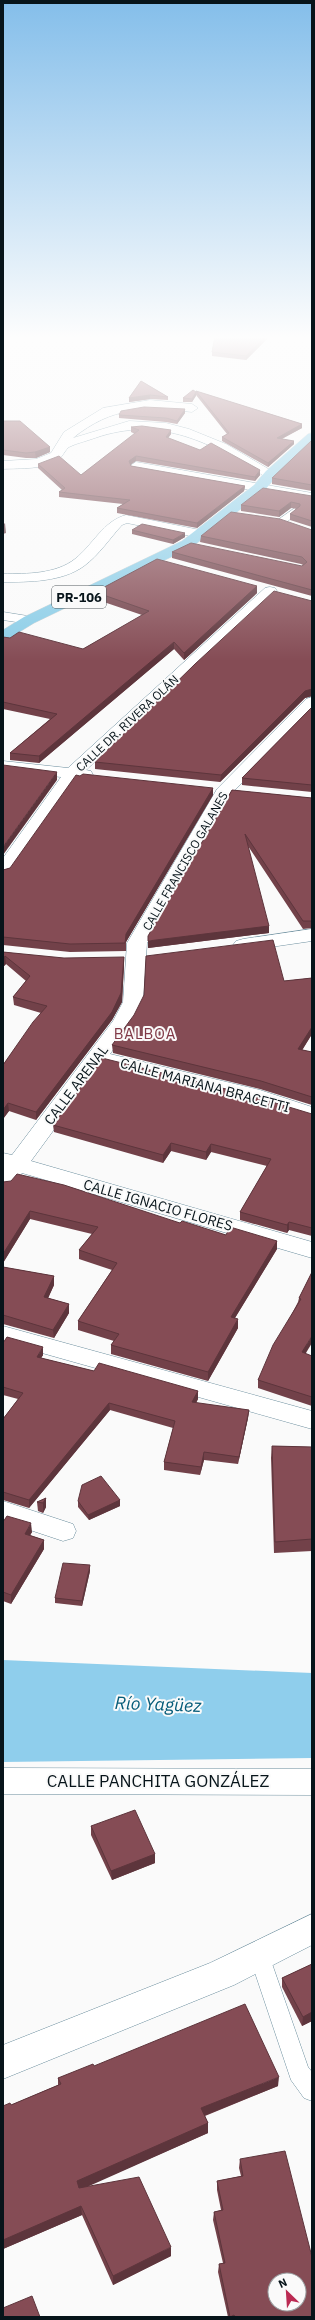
<svg xmlns="http://www.w3.org/2000/svg" width="315" height="2320" viewBox="0 0 315 2320" font-family="'IBM Plex Sans',sans-serif">
  <style>
    .water { fill: #8fceec }
    .lines { fill: none; stroke-linecap: round; stroke-linejoin: round }
    .service-casing { stroke: #6a8d9d; stroke-width: 1 }
    .minor-casing { stroke: #6a8d9d; stroke-width: 1 }
    .primary-casing { stroke: #d2d5d6; stroke-width: 1 }
    .service { fill: #fff; fill-rule: evenodd }
    .minor { fill: #fff; fill-rule: evenodd }
    .primary { fill: #8bcde7; fill-rule: evenodd }
    .wall { fill: #724149 }
    .shaded-wall { fill: #5d353c }
    .building { fill: #854c55; stroke: #5d353c; fill-rule: evenodd }
    .labels { text-anchor: middle; dominant-baseline: central; stroke-width: 4; stroke-linejoin: round; paint-order: stroke }
    .far-street-label { font-size: 12px; fill: #07141a; stroke: #fafafa }
    .shield { fill: #fafafa; stroke: #50595d; stroke-width: 1 }
    .shield-label { font-size: 13px; font-weight: bold; fill: #07141a }
    .street-label { font-size: 14px; fill: #07141a; stroke: #fafafa }
    .neighbourhood-label { font-size: 15px; letter-spacing: 1px; fill: #813947; stroke: #fafafa }
    .near-street-label { font-size: 17px; fill: #07141a; stroke: #fafafa }
    .near-water-label { font-size: 18px; font-style: italic; fill: #065c79; stroke: #fafafa }
  </style>
  <rect width="100%" height="100%" fill="#fafafa"/>
  <!-- water -->
  <path class="water" d="M 3,1660 L 312,1673 L 312,1758 L 3,1762 Z"/>
  <g class="lines">
    <!-- service casing -->
    <g class="service-casing">
      <g id="service">
        <path d="M 295,508 L 299,511 L 298,513 L 284,524 L 278,524 L 278,520 Z"/>
        <path d="M 259,1945 L 266,1948 L 269,1955 L 308,2067 L 312,2072 L 312,2101 L 304,2098 L 291,2080 L 249,1955 L 252,1948 Z"/>
      </g>
    </g>
    <!-- minor casing -->
    <g class="minor-casing">
      <g id="minor">
        <path d="M 150,400 L 192,404 L 198,408 L 192,412 C 144,407 113,406 73,438 L 129,421 L 166,423 L 189,429 L 226,444 L 277,474 L 276,477 L 266,477 C 211,443 161,415 95,438 C 87,441 77,443 69,447 C 65,450 63,456 59,459 C 44,470 21,468 3,469 L 3,461 L 36,459 L 51,453 L 64,432 L 103,408 Z"/>
        <path d="M 136,462 L 312,493 L 312,501 L 131,469 L 130,466 Z"/>
        <path d="M 126,515 L 200,530 L 207,534 L 200,538 L 127,523 L 122,525 C 110,538 99,555 84,566 C 62,582 29,582 3,582 L 3,574 C 27,574 56,574 75,559 C 93,545 103,521 126,515 Z"/>
        <path d="M 270,587 L 275,588 L 277,591 L 275,594 L 86,770 L 91,771 L 93,775 L 91,779 L 77,779 L 9,875 L 3,876 L 3,858 L 61,777 L 3,771 L 3,761 L 68,768 L 265,588 Z"/>
        <path d="M 3,612 L 34,617 L 36,620 L 29,624 L 3,620 Z"/>
        <path d="M 312,697 L 312,711 L 233,792 L 147,943 L 143,1002 L 133,1022 L 110,1054 L 260,1090 L 312,1107 L 312,1121 L 246,1100 L 102,1064 L 31,1161 L 312,1242 L 312,1258 L 22,1173 L 11,1188 L 3,1190 L 3,1153 L 12,1155 L 113,1021 L 123,1002 L 127,943 L 217,789 L 306,699 Z"/>
        <path d="M 312,929 L 312,941 L 243,951 L 236,949 L 233,945 L 236,941 L 243,939 Z"/>
        <path d="M 3,1326 L 312,1411 L 312,1429 L 3,1342 Z"/>
        <path d="M 3,1501 L 73,1524 L 76,1531 L 73,1538 L 63,1541 L 3,1521 Z"/>
        <path d="M 3,1768 L 312,1769 L 312,1795 L 3,1794 Z"/>
        <path d="M 312,1914 L 312,1945 L 234,1985 L 3,2079 L 3,2045 L 210,1963 Z"/>
      </g>
    </g>
    <!-- primary casing -->
    <g class="primary-casing">
      <path id="primary" d="M 312,433 L 312,444 L 276,477 L 264,491 L 192,547 L 34,623 L 3,642 L 3,630 L 24,617 L 182,541 L 254,485 L 266,471 L 308,434 Z"/>
    </g>
    <!-- service -->
    <use href="#service" class="service"/>
    <!-- minor -->
    <use href="#minor" class="minor"/>
    <!-- primary -->
    <use href="#primary" class="primary"/>
  </g>
  <!-- wall -->
  <g class="wall">
    <path d="M 215,336 L 270,336 L 246,360 L 212,356 L 212,352 Z"/>
    <path d="M 141,381 L 168,397 L 168,400 L 150,399 L 129,402 L 129,398 Z"/>
    <path d="M 196,391 L 302,424 L 302,428 L 282,439 L 294,444 L 268,467 L 222,441 L 222,437 L 227,434 L 196,395 L 192,402 L 183,402 L 183,398 L 196,392 Z"/>
    <path d="M 185,413 L 177,424 L 166,422 L 119,418 L 119,415 Z"/>
    <path d="M 3,421 L 50,447 L 50,452 L 36,458 L 26,458 L 3,455 Z"/>
    <path d="M 131,427 L 171,430 L 171,434 L 168,438 L 260,475 L 255,481 L 136,461 L 130,464 L 131,466 L 245,486 L 244,491 L 197,528 L 117,513 L 117,508 L 123,504 L 59,497 L 59,492 L 62,490 L 38,468 L 38,464 L 81,475 L 135,434 L 131,432 Z"/>
    <path d="M 312,442 L 312,491 L 272,484 L 272,478 Z"/>
    <path d="M 312,496 L 312,527 L 290,520 L 290,514 L 297,509 L 291,508 L 279,517 L 241,511 L 241,505 Z"/>
    <path d="M 132,530 L 185,537 L 173,544 L 132,534 Z"/>
    <path d="M 312,530 L 312,596 L 172,558 L 172,552 L 302,566 L 303,565 L 301,564 L 200,542 L 201,536 Z"/>
    <path d="M 257,586 L 257,593 L 184,660 L 174,649 L 39,763 L 10,760 L 10,753 L 50,719 L 3,709 L 3,637 L 83,649 L 142,615 L 95,599 L 95,592 Z"/>
    <path d="M 312,601 L 312,696 L 305,698 L 220,782 L 95,769 L 95,762 Z"/>
    <path d="M 312,707 L 312,792 L 242,785 L 242,778 Z"/>
    <path d="M 213,788 L 213,795 L 126,942 L 126,951 L 70,952 L 3,945 L 3,870 L 10,868 Z"/>
    <path d="M 232,790 L 312,798 L 312,928 L 303,929 L 248,846 L 269,933 L 148,948 Z"/>
    <path d="M 3,952 L 124,965 L 122,1002 L 112,1020 L 36,1120 L 9,1111 L 3,1119 L 3,1065 L 41,1013 L 14,1005 L 13,997 L 26,981 L 6,964 L 3,967 Z"/>
    <path d="M 312,978 L 312,1034 L 302,1050 L 312,1052 L 312,1105 L 260,1089 L 113,1053 L 112,1045 L 284,981 Z"/>
    <path d="M 312,1114 L 312,1236 L 289,1230 L 287,1233 L 240,1220 L 240,1212 L 267,1166 L 211,1152 L 206,1160 L 171,1151 L 163,1163 L 54,1132 L 53,1125 Z"/>
    <path d="M 3,1182 L 180,1223 L 226,1235 L 277,1241 L 277,1249 L 235,1318 L 238,1328 L 208,1381 L 111,1354 L 111,1345 L 114,1341 L 78,1330 L 78,1321 L 112,1270 L 79,1259 L 79,1250 L 92,1234 L 30,1219 L 3,1263 Z"/>
    <path d="M 3,1267 L 54,1276 L 54,1285 L 48,1298 L 69,1304 L 69,1313 L 54,1338 L 3,1324 Z"/>
    <path d="M 312,1272 L 306,1354 L 312,1356 L 312,1406 L 258,1388 L 258,1380 L 298,1302 L 299,1298 Z"/>
    <path d="M 3,1343 L 43,1355 L 41,1358 L 94,1371 L 198,1391 L 198,1399 L 196,1403 L 249,1410 L 248,1418 L 238,1464 L 204,1460 L 200,1475 L 164,1470 L 164,1462 L 173,1428 L 110,1410 L 29,1508 L 3,1500 L 3,1419 L 18,1399 L 3,1395 Z"/>
    <path d="M 272,1446 L 312,1447 L 312,1551 L 274,1553 L 271,1458 Z"/>
    <path d="M 46,1498 L 46,1507 L 43,1513 L 38,1511 L 37,1502 Z"/>
    <path d="M 120,1500 L 120,1506 L 89,1520 L 78,1507 L 78,1501 Z"/>
    <path d="M 3,1522 L 32,1532 L 30,1535 L 44,1540 L 44,1549 L 11,1604 L 3,1601 Z"/>
    <path d="M 90,1571 L 82,1606 L 55,1603 L 55,1598 Z"/>
    <path d="M 91,1826 L 155,1854 L 155,1863 L 112,1880 L 91,1835 Z"/>
    <path d="M 312,1964 L 312,2021 L 302,2026 L 282,1987 L 282,1978 Z"/>
    <path d="M 94,2066 L 278,2086 L 205,2116 L 208,2123 L 208,2133 L 85,2187 L 171,2256 L 113,2285 L 82,2215 L 3,2249 L 3,2106 L 11,2105 L 58,2085 L 58,2078 Z"/>
    <path d="M 240,2159 L 312,2317 L 228,2317 L 218,2272 L 219,2264 L 223,2263 L 213,2220 L 214,2212 L 221,2210 L 217,2190 L 217,2181 L 241,2176 L 239,2168 Z"/>
  </g>
  <!-- shaded-wall -->
  <g class="shaded-wall">
    <path d="M 266,336 L 270,336 L 246,360 L 246,356 Z"/>
    <path d="M 196,392 L 196,396 L 192,402 L 192,399 Z"/>
    <path d="M 150,395 L 150,399 L 129,402 L 129,398 Z"/>
    <path d="M 185,409 L 185,413 L 177,424 L 177,421 Z"/>
    <path d="M 302,424 L 302,428 L 277,441 L 277,438 Z"/>
    <path d="M 171,430 L 171,434 L 166,441 L 166,437 Z"/>
    <path d="M 294,441 L 294,444 L 268,467 L 268,463 Z"/>
    <path d="M 50,447 L 50,452 L 36,458 L 35,452 Z"/>
    <path d="M 136,456 L 136,461 L 129,466 L 129,461 Z"/>
    <path d="M 260,470 L 260,475 L 255,481 L 255,477 Z"/>
    <path d="M 245,486 L 244,491 L 197,528 L 197,523 Z"/>
    <path d="M 291,502 L 291,508 L 279,517 L 279,511 Z"/>
    <path d="M 5,523 L 6,533 L 3,534 L 3,525 Z"/>
    <path d="M 185,533 L 185,537 L 173,544 L 173,540 Z"/>
    <path d="M 257,586 L 257,593 L 184,660 L 184,653 Z"/>
    <path d="M 174,642 L 174,649 L 39,763 L 39,756 Z"/>
    <path d="M 312,689 L 312,696 L 305,698 L 220,782 L 221,775 L 305,691 Z"/>
    <path d="M 57,772 L 57,780 L 3,855 L 3,847 Z"/>
    <path d="M 213,788 L 213,795 L 126,942 L 126,951 L 126,934 Z"/>
    <path d="M 269,926 L 269,933 L 148,948 L 148,941 Z"/>
    <path d="M 5,956 L 6,964 L 3,967 L 3,959 Z"/>
    <path d="M 124,957 L 124,965 L 122,1002 L 112,1020 L 36,1120 L 36,1112 Z"/>
    <path d="M 312,1027 L 312,1034 L 298,1057 L 298,1049 Z"/>
    <path d="M 8,1103 L 9,1111 L 3,1119 L 3,1110 Z"/>
    <path d="M 171,1143 L 171,1151 L 163,1163 L 163,1155 Z"/>
    <path d="M 211,1144 L 211,1152 L 206,1160 L 206,1152 Z"/>
    <path d="M 30,1211 L 30,1219 L 3,1263 L 3,1254 Z"/>
    <path d="M 289,1222 L 289,1230 L 287,1233 L 287,1225 Z"/>
    <path d="M 277,1241 L 277,1249 L 230,1326 L 231,1317 Z"/>
    <path d="M 54,1276 L 54,1285 L 45,1305 L 44,1297 Z"/>
    <path d="M 69,1304 L 69,1313 L 54,1338 L 53,1330 Z"/>
    <path d="M 238,1319 L 238,1328 L 208,1381 L 208,1372 Z"/>
    <path d="M 312,1336 L 312,1343 L 301,1361 L 302,1352 Z"/>
    <path d="M 43,1347 L 43,1355 L 37,1365 L 37,1357 Z"/>
    <path d="M 198,1391 L 198,1399 L 192,1410 L 192,1402 Z"/>
    <path d="M 109,1403 L 110,1410 L 29,1508 L 29,1500 Z"/>
    <path d="M 249,1410 L 248,1418 L 238,1464 L 239,1457 Z"/>
    <path d="M 204,1452 L 204,1460 L 200,1475 L 201,1467 Z"/>
    <path d="M 46,1498 L 46,1507 L 43,1513 L 43,1503 Z"/>
    <path d="M 120,1500 L 120,1506 L 89,1520 L 88,1515 Z"/>
    <path d="M 31,1523 L 32,1532 L 26,1543 L 25,1534 Z"/>
    <path d="M 44,1540 L 44,1549 L 11,1604 L 11,1595 Z"/>
    <path d="M 90,1565 L 90,1571 L 82,1606 L 82,1601 Z"/>
    <path d="M 155,1854 L 155,1863 L 112,1880 L 111,1871 Z"/>
    <path d="M 312,2012 L 312,2021 L 302,2026 L 303,2017 Z"/>
    <path d="M 279,2077 L 278,2086 L 201,2117 L 201,2108 Z"/>
    <path d="M 208,2123 L 208,2133 L 78,2191 L 77,2181 Z"/>
    <path d="M 81,2206 L 82,2215 L 3,2249 L 3,2240 Z"/>
    <path d="M 171,2247 L 171,2256 L 113,2285 L 113,2276 Z"/>
  </g>
  <!-- building -->
  <g class="building">
    <path d="M 215,336 L 266,336 L 246,356 L 212,352 Z"/>
    <path d="M 141,381 L 168,397 L 150,395 L 129,398 Z"/>
    <path d="M 193,390 L 196,392 L 192,399 L 183,398 Z"/>
    <path d="M 196,391 L 302,424 L 277,438 L 294,441 L 268,463 L 222,437 L 229,433 Z"/>
    <path d="M 144,407 L 185,409 L 177,421 L 166,418 L 119,415 L 121,411 Z"/>
    <path d="M 3,421 L 20,421 L 50,447 L 35,452 L 26,453 L 3,450 Z"/>
    <path d="M 142,426 L 171,430 L 166,437 L 200,450 L 211,443 L 260,470 L 255,477 L 136,456 L 129,461 L 131,466 L 245,486 L 197,523 L 117,508 L 130,500 L 59,492 L 65,488 L 38,464 L 59,456 L 81,475 L 139,430 L 131,427 Z"/>
    <path d="M 311,441 L 312,442 L 312,485 L 272,478 Z"/>
    <path d="M 263,488 L 312,496 L 312,521 L 290,514 L 300,506 L 300,504 L 291,502 L 279,511 L 241,505 Z"/>
    <path d="M 231,512 L 280,519 L 312,530 L 312,590 L 172,552 L 191,543 L 302,566 L 307,562 L 302,557 L 201,536 Z"/>
    <path d="M 142,524 L 185,533 L 173,540 L 132,530 Z"/>
    <path d="M 157,559 L 257,586 L 184,653 L 174,642 L 39,756 L 10,753 L 57,714 L 3,702 L 3,637 L 10,638 L 19,632 L 83,649 L 149,611 L 95,592 Z"/>
    <path d="M 274,591 L 312,601 L 312,689 L 305,691 L 221,775 L 95,762 L 195,664 Z"/>
    <path d="M 312,707 L 312,785 L 242,778 Z"/>
    <path d="M 3,765 L 57,772 L 3,847 Z"/>
    <path d="M 83,774 L 213,788 L 126,934 L 125,943 L 70,944 L 3,937 L 3,870 L 10,868 L 76,775 L 80,776 Z"/>
    <path d="M 232,790 L 312,798 L 312,921 L 303,921 L 245,834 L 269,926 L 148,941 L 148,936 Z"/>
    <path d="M 273,940 L 284,981 L 312,978 L 312,1027 L 298,1049 L 312,1052 L 312,1097 L 261,1081 L 112,1045 L 134,1015 L 144,995 L 146,956 Z"/>
    <path d="M 3,952 L 64,958 L 124,957 L 121,993 L 112,1012 L 36,1112 L 8,1103 L 3,1110 L 3,1065 L 33,1022 L 47,1006 L 13,997 L 30,976 L 5,956 L 3,959 Z"/>
    <path d="M 102,1058 L 246,1094 L 312,1114 L 312,1228 L 289,1222 L 287,1225 L 240,1212 L 271,1159 L 211,1144 L 206,1152 L 171,1143 L 163,1155 L 53,1125 Z"/>
    <path d="M 17,1174 L 64,1185 L 180,1223 L 182,1221 L 226,1235 L 230,1227 L 277,1241 L 231,1317 L 238,1319 L 208,1372 L 111,1345 L 119,1334 L 78,1321 L 117,1263 L 79,1250 L 98,1227 L 30,1211 L 3,1254 L 3,1182 L 11,1181 Z"/>
    <path d="M 3,1267 L 54,1276 L 44,1297 L 69,1304 L 53,1330 L 3,1315 Z"/>
    <path d="M 312,1272 L 312,1336 L 302,1352 L 312,1356 L 312,1397 L 258,1380 L 273,1345 L 301,1299 L 299,1298 Z"/>
    <path d="M 7,1337 L 43,1347 L 37,1357 L 94,1371 L 99,1363 L 198,1391 L 192,1402 L 249,1410 L 239,1457 L 204,1452 L 201,1467 L 164,1462 L 175,1421 L 109,1403 L 29,1500 L 3,1492 L 3,1419 L 23,1393 L 3,1387 L 3,1343 Z"/>
    <path d="M 272,1446 L 312,1447 L 312,1539 L 275,1542 Z"/>
    <path d="M 101,1476 L 120,1500 L 88,1515 L 78,1501 L 82,1485 Z"/>
    <path d="M 46,1498 L 43,1503 L 37,1502 Z"/>
    <path d="M 7,1516 L 31,1523 L 25,1534 L 44,1540 L 11,1595 L 3,1592 L 3,1522 Z"/>
    <path d="M 63,1563 L 90,1565 L 82,1601 L 55,1598 Z"/>
    <path d="M 135,1810 L 155,1854 L 111,1871 L 91,1826 Z"/>
    <path d="M 312,1964 L 312,2012 L 303,2017 L 282,1978 Z"/>
    <path d="M 245,2004 L 279,2077 L 201,2108 L 208,2123 L 77,2181 L 79,2188 L 139,2177 L 171,2247 L 113,2276 L 81,2206 L 3,2240 L 3,2106 L 10,2103 L 11,2105 L 61,2084 L 58,2078 L 93,2064 L 94,2066 Z"/>
    <path d="M 285,2151 L 312,2257 L 312,2317 L 235,2317 L 234,2315 L 230,2317 L 219,2264 L 225,2263 L 214,2212 L 223,2210 L 217,2181 L 243,2176 L 240,2159 ZM 275,2280 L 299,2280 L 299,2304 L 275,2304 Z"/>
    <path d="M 32,2296 L 40,2317 L 3,2317 L 3,2308 Z"/>
  </g>
  <!-- sky -->
  <linearGradient id="sky" x2="0" y2="1"><stop stop-color="#84beea"/><stop offset="0.51" stop-color="#fdfdfd"/><stop offset="1" stop-color="#fdfdfd" stop-opacity="0"/></linearGradient>
  <rect width="315" height="661" fill="url(#sky)"/>
  <g class="labels">
    <!-- far-street labels -->
    <g class="far-street-label">
      <text transform="translate(127 723) rotate(-43)">CALLE DR. RIVERA OLÁN</text>
      <text transform="translate(185 861) rotate(-60)">CALLE FRANCISCO GALANES</text>
    </g>
    <!-- shield labels -->
    <rect class="shield" x="52" y="586" width="54" height="22" rx="3"/>
    <g class="shield-label">
      <text x="79" y="597">PR-106</text>
    </g>
    <!-- street labels -->
    <g class="street-label">
      <text transform="translate(76 1085) rotate(-53)">CALLE ARENAL</text>
      <text transform="translate(205 1085) rotate(15)">CALLE MARIANA BRACETTI</text>
      <text transform="translate(158 1205) rotate(16)">CALLE IGNACIO FLORES</text>
    </g>
    <!-- neighbourhood labels -->
    <g class="neighbourhood-label">
      <text x="145" y="1033">BALBOA</text>
    </g>
    <!-- near-street labels -->
    <g class="near-street-label">
      <text x="158" y="1781">CALLE PANCHITA GONZÁLEZ</text>
    </g>
    <!-- near-water labels -->
    <g class="near-water-label">
      <text transform="translate(158 1704) rotate(2)">Río Yagüez</text>
    </g>
  </g>
  <!-- border -->
  <rect width="315" height="2320" fill="none" stroke="#07141a" stroke-width="8"/>
  <!-- north arrow -->
  <g transform="translate(287 2292) rotate(335)"><circle r="19" fill="#fafafa" stroke="#999ea0"/>
  <path d="M0-3L7 15L0 10L-7 15Z" fill="#bb2b53"/>
  <text y="-6" font-size="11" font-weight="bold" text-anchor="middle" fill="#07141a">N</text>
  </g>
</svg>
